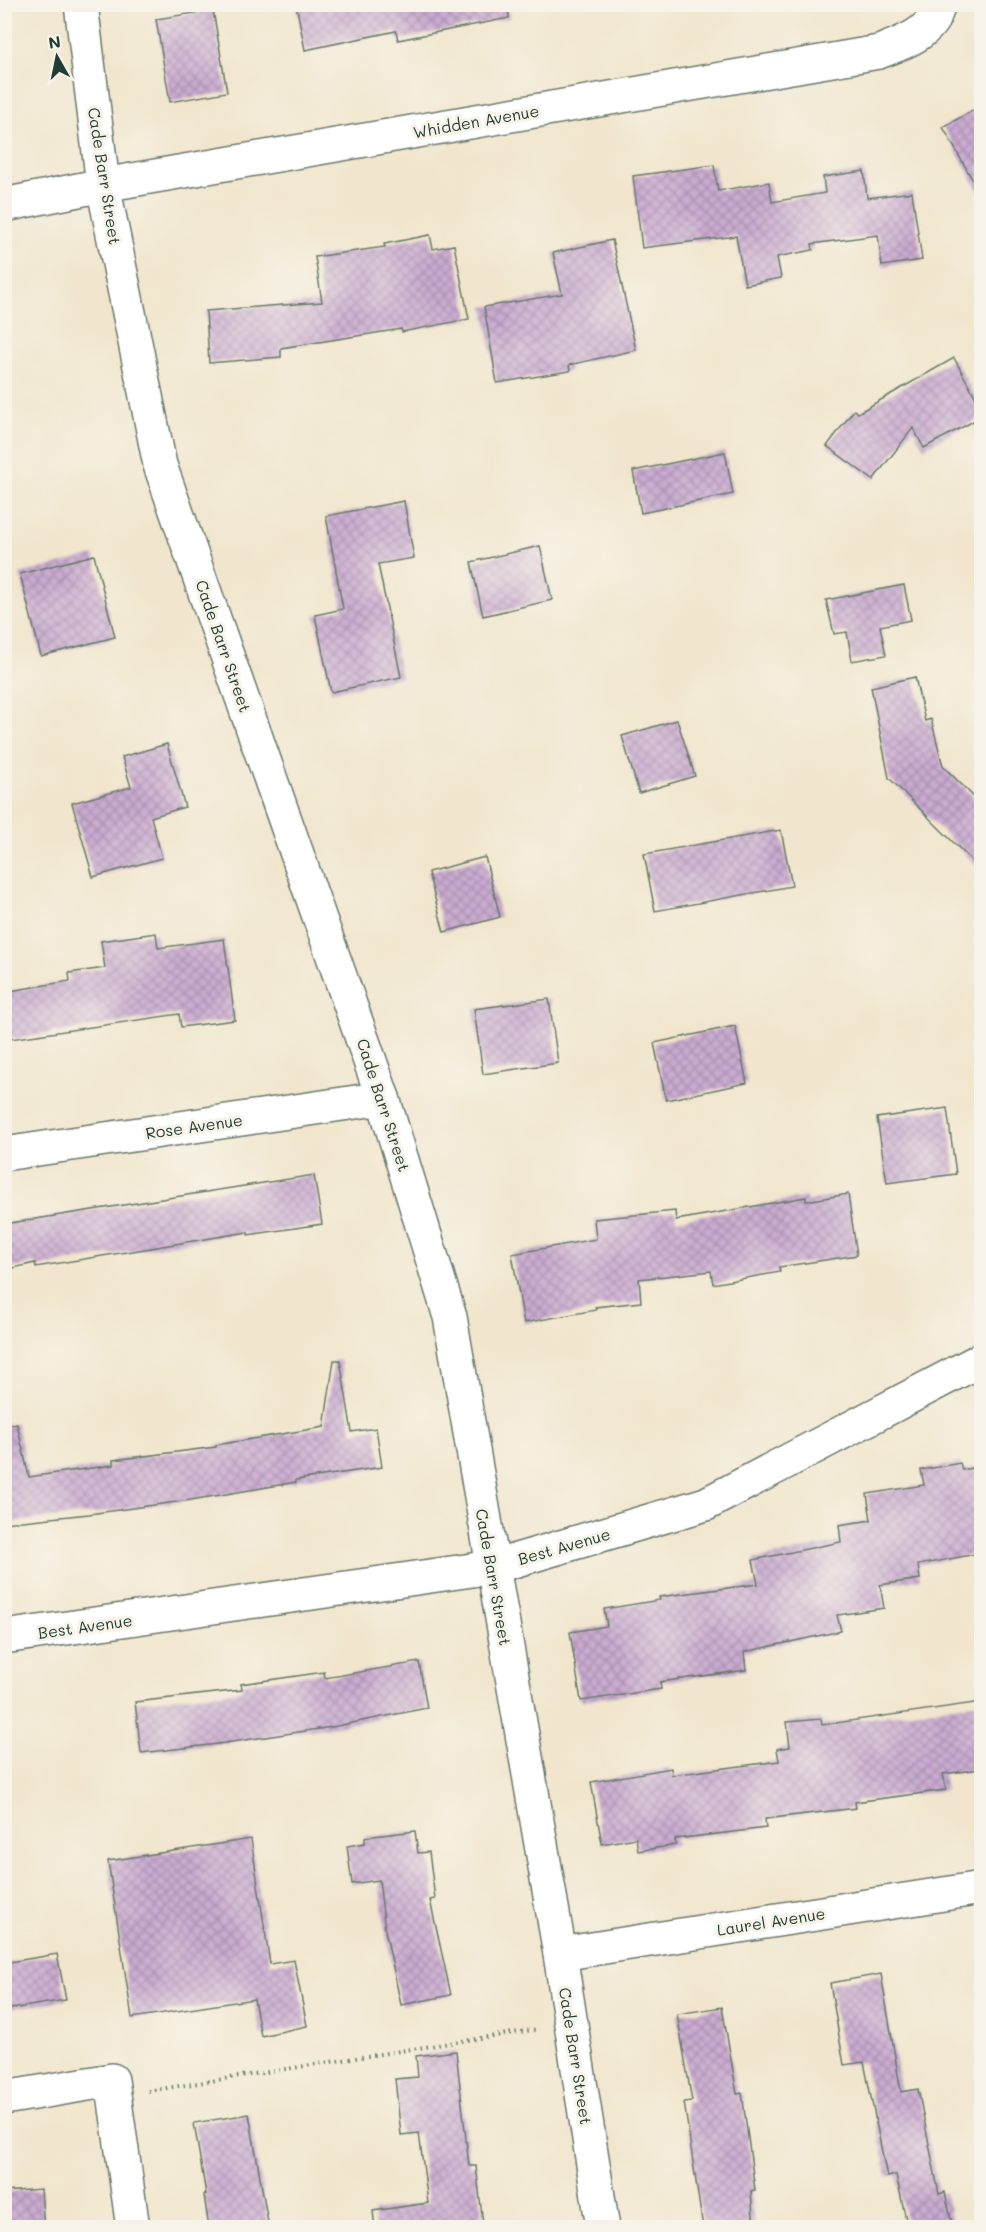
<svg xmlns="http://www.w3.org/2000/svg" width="986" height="2232" viewBox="0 0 986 2232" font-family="Mali,sans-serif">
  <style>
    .building { fill: url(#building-cross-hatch) }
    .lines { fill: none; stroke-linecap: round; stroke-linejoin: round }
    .street-casing { stroke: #68786a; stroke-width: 36 }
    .secondary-casing { stroke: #68786a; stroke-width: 36 }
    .path { stroke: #68786a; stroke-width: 4; stroke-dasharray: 1.5 4.5; stroke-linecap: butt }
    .street { stroke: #fff; stroke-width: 33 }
    .secondary { stroke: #fff; stroke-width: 33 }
    .labels { text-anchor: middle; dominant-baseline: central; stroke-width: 6; stroke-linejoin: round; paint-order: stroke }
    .street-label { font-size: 16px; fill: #1f3d34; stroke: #f7f3e8 }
  </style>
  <defs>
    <pattern id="building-cross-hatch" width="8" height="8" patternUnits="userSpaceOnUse" patternTransform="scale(1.5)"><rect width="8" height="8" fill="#cbacd2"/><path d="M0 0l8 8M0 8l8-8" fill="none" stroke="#a48dab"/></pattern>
  </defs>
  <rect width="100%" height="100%" fill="#f7f3e8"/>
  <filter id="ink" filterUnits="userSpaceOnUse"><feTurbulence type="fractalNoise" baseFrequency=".0167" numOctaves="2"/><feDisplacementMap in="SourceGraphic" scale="12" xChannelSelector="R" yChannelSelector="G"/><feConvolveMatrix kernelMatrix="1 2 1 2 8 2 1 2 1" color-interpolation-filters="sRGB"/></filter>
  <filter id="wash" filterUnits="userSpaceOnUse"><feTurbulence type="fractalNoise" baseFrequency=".008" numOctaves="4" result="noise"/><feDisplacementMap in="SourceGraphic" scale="24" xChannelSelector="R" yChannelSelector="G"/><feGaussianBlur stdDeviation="1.35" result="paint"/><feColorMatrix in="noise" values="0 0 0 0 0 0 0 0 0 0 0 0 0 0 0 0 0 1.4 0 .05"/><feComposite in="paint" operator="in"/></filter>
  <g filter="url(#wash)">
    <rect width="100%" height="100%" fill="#f1e6cd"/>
    <g id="blocks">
      <!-- building -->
      <g class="building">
        <path d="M 296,4 L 508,4 L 509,18 L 398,40 L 396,31 L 305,50 Z"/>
        <path d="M 213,10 L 227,92 L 170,102 L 156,19 Z"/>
        <path d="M 981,106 L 981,195 L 943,127 Z"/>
        <path d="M 714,165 L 718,191 L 769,182 L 772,202 L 825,193 L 823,177 L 864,171 L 867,198 L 912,192 L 922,260 L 882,266 L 878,235 L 812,244 L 813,250 L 777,257 L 781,278 L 745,285 L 736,236 L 642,248 L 633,176 Z"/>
        <path d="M 430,235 L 433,249 L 454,245 L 469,319 L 402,332 L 401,329 L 281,348 L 281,357 L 209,363 L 206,311 L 322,302 L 315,257 L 385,247 L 384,244 Z"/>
        <path d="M 612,240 L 636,350 L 569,365 L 570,371 L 497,383 L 484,307 L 562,294 L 553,253 Z"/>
        <path d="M 954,358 L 981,407 L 981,417 L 924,448 L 913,428 L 873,480 L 827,446 L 854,410 L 858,413 Z"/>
        <path d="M 725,452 L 733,494 L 641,513 L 633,471 Z"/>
        <path d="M 404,501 L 414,558 L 378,564 L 401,677 L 331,692 L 315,615 L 343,609 L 326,516 Z"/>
        <path d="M 540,546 L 552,600 L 483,616 L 471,562 Z"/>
        <path d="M 94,555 L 115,637 L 41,656 L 20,574 Z"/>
        <path d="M 904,585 L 911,620 L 880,626 L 886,655 L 852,661 L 847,632 L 834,634 L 826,600 Z"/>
        <path d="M 915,677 L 925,721 L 931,719 L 943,766 L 981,804 L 981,870 L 889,778 L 871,687 Z"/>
        <path d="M 677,720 L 695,776 L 639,793 L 622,736 Z"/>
        <path d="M 167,744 L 185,807 L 151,817 L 162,858 L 93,877 L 72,803 L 131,787 L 122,757 Z"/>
        <path d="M 781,830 L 792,886 L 655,911 L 644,854 Z"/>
        <path d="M 485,857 L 500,917 L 444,932 L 428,872 Z"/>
        <path d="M 156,933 L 158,948 L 224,939 L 235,1020 L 181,1027 L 179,1014 L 4,1040 L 4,992 L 70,981 L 69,973 L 105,968 L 101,941 Z"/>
        <path d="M 549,999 L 558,1063 L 483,1074 L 474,1009 Z"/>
        <path d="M 735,1026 L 747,1083 L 666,1100 L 654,1043 Z"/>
        <path d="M 947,1108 L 956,1174 L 887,1183 L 877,1118 Z"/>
        <path d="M 314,1175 L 322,1224 L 248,1235 L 248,1232 L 36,1267 L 35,1263 L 4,1270 L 4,1224 Z"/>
        <path d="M 848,1194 L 857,1255 L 779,1267 L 780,1272 L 713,1284 L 711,1271 L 639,1279 L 641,1302 L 595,1307 L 596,1310 L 524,1323 L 512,1254 L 596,1239 L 594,1219 L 675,1211 L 676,1220 L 806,1197 L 806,1201 Z"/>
        <path d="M 334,1360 L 340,1360 L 352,1432 L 376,1428 L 382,1467 L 296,1480 L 296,1482 L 191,1500 L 89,1514 L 4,1523 L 4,1425 L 17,1424 L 29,1477 L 113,1465 L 113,1460 L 216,1447 L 216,1445 L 324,1427 Z"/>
        <path d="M 960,1463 L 962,1470 L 981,1466 L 981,1553 L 918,1565 L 920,1579 L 880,1585 L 884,1608 L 837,1615 L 841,1631 L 744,1652 L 746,1670 L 660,1682 L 661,1689 L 581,1701 L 570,1632 L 607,1626 L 604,1609 L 660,1600 L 659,1597 L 758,1584 L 753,1560 L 841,1542 L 839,1525 L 871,1520 L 867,1494 L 924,1485 L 921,1470 Z"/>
        <path d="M 419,1662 L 427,1708 L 332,1727 L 218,1744 L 141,1753 L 135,1702 L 242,1690 L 241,1684 L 324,1672 L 325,1678 Z"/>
        <path d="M 981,1702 L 981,1769 L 943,1774 L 946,1790 L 855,1802 L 856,1808 L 765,1819 L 766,1828 L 675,1839 L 676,1845 L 638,1851 L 636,1838 L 602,1844 L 591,1782 L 671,1768 L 672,1775 L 779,1761 L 777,1749 L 790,1747 L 787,1722 L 821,1719 L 822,1725 Z"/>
        <path d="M 415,1831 L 418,1853 L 429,1852 L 435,1899 L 430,1900 L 451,1995 L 401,2005 L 385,1930 L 379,1880 L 352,1884 L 347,1846 L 365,1843 L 365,1837 Z"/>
        <path d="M 251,1839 L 270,1964 L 294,1960 L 307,2026 L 261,2036 L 254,1999 L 132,2018 L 108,1861 Z"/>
        <path d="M 57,1954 L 66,2000 L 4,2010 L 4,1963 Z"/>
        <path d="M 881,1974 L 901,2092 L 918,2089 L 939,2194 L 945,2192 L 953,2228 L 908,2228 L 896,2175 L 887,2177 L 864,2062 L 844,2065 L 830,1983 Z"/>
        <path d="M 722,2007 L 737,2094 L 742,2093 L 755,2190 L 751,2191 L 754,2228 L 703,2228 L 684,2102 L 692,2101 L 677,2014 Z"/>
        <path d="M 456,2051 L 469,2166 L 476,2166 L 483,2224 L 456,2228 L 375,2228 L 373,2211 L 428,2203 L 419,2133 L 401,2135 L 395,2079 L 418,2077 L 416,2056 Z"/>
        <path d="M 249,2114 L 269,2228 L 209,2228 L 204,2195 L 206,2194 L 194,2123 Z"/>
        <path d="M 41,2189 L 44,2228 L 4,2228 L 4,2192 Z"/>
      </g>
    </g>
  </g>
  <g filter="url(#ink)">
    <use href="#blocks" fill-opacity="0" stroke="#68786a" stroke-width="1.5"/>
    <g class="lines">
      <!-- street casing -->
      <g class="street-casing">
        <g id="street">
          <path d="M 4,205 L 103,185 L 879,52 C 902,43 935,33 938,4"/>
          <path d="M 4,1154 L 383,1098"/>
          <path d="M 4,1637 L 493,1567 L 706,1504 L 982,1359"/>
          <path d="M 560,1954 L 982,1888"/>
          <path d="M 4,2098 L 112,2080 L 133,2228"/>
        </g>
      </g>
      <!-- secondary casing -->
      <g class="secondary-casing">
        <path id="secondary" d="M 81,4 L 103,185 L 160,465 L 383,1098 L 450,1317 L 560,1954 L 603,2228"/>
      </g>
      <!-- path -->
      <path class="path" d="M 148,2091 L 538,2029"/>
      <!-- street -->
      <use href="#street" class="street"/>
      <!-- secondary -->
      <use href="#secondary" class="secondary"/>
    </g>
  </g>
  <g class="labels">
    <!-- street labels -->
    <g class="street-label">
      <text transform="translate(476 121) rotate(-10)">Whidden Avenue</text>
      <text transform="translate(105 176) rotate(81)">Cade Barr Street</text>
      <text transform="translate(224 646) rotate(71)">Cade Barr Street</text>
      <text transform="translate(384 1105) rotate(72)">Cade Barr Street</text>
      <text transform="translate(194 1126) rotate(-8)">Rose Avenue</text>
      <text transform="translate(564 1546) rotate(-16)">Best Avenue</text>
      <text transform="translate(494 1577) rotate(80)">Cade Barr Street</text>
      <text transform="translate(85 1626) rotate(-8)">Best Avenue</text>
      <text transform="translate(771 1921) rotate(-9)">Laurel Avenue</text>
      <text transform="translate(576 2056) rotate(81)">Cade Barr Street</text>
    </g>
  </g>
  <!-- margin -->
  <rect width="986" height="2232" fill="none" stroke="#f7f3e8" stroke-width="24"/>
  <!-- north arrow -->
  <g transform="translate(57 57) rotate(351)" stroke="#f7f3e8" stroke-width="4.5" paint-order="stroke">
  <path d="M0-4.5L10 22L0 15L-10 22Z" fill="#1f3d34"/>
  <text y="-9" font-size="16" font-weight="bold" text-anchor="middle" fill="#1f3d34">N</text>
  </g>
</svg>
